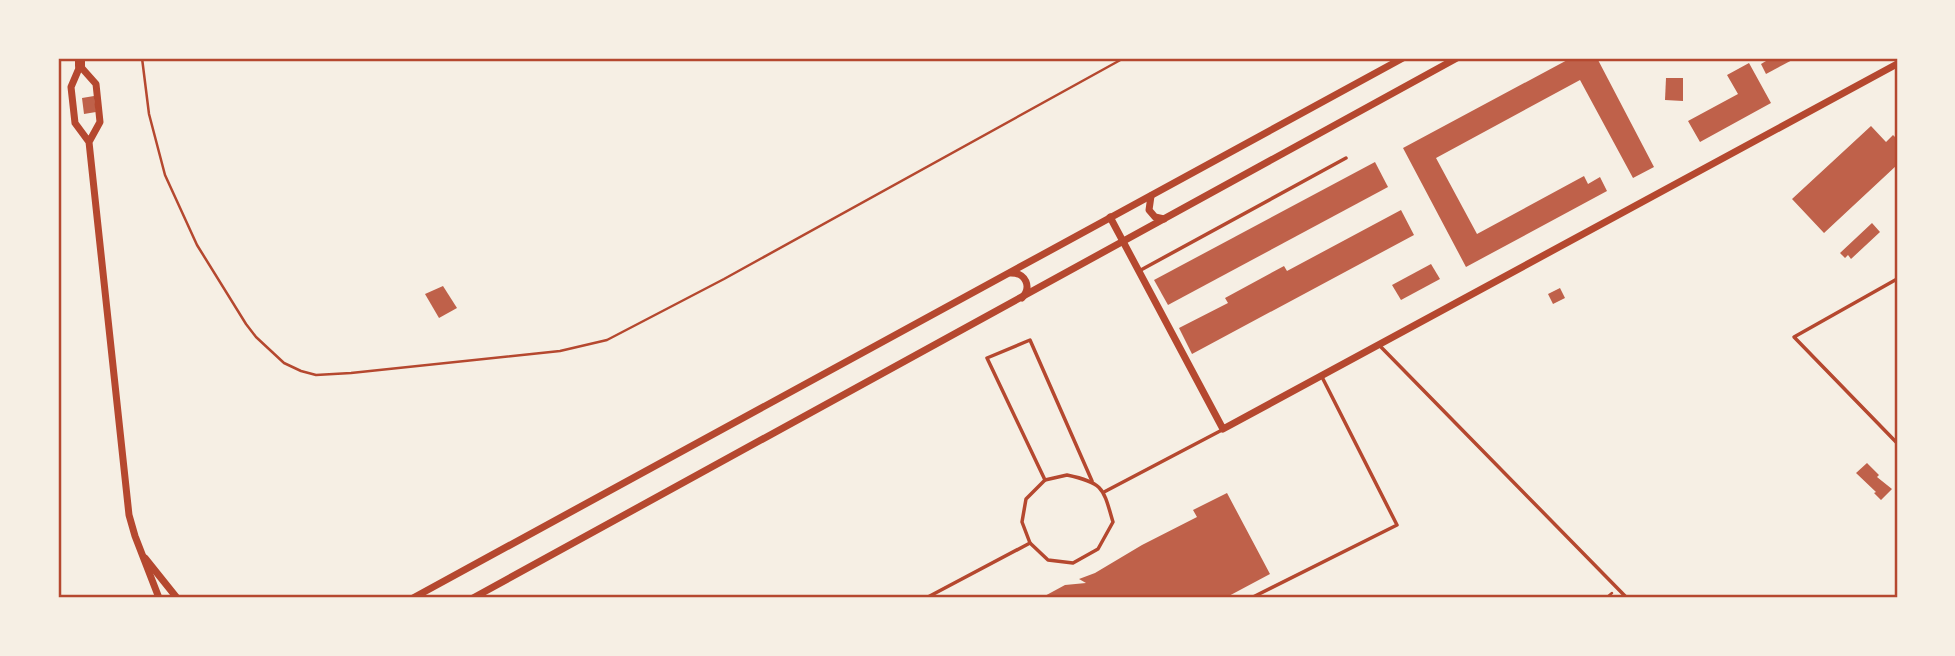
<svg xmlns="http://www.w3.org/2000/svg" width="1955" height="656" viewBox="0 0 1955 656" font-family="'Libre Baskerville',serif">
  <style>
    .building { fill: #bf614a }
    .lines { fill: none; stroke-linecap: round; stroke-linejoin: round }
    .path { stroke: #b5482f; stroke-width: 2.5 }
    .service { stroke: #b5482f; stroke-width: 3.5 }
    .minor { stroke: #b5482f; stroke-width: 7 }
    .tertiary { stroke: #b5482f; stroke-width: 10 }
    .neatline { fill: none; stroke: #b5482f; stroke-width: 2.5 }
  </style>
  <rect width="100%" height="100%" fill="#f6efe4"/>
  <!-- building -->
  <g class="building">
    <path d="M 1571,58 L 1597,58 L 1654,167 L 1633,178 L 1580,80 L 1436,158 L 1477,234 L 1584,176 L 1588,184 L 1600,177 L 1607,191 L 1466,267 L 1403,148 Z"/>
    <path d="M 1771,58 L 1796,58 L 1766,74 L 1761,64 Z"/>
    <path d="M 1749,63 L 1771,103 L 1700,142 L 1688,121 L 1738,94 L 1727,75 Z"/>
    <path d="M 1666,78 L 1683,78 L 1683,101 L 1665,100 Z"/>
    <path d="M 94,96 L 96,112 L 84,114 L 82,98 Z"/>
    <path d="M 1871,126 L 1886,142 L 1893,135 L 1897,139 L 1897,165 L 1824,233 L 1792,199 Z"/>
    <path d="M 1375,162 L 1388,187 L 1168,305 L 1154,280 Z"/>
    <path d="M 1401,210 L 1414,235 L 1192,354 L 1179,328 L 1228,303 L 1225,298 L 1284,266 L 1287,271 Z"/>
    <path d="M 1872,223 L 1880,232 L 1851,259 L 1848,255 L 1845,258 L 1840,253 Z"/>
    <path d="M 1431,264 L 1440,279 L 1401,300 L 1392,285 Z"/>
    <path d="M 443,286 L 457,308 L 439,318 L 425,294 Z"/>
    <path d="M 1560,288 L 1565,298 L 1553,304 L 1548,294 Z"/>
    <path d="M 1867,463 L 1879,475 L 1877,477 L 1892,489 L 1881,500 L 1874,493 L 1876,492 L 1856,473 Z"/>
    <path d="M 1227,493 L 1270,574 L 1225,598 L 1041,598 L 1065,585 L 1086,583 L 1079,579 L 1095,573 L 1142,545 L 1197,517 L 1193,510 Z"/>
  </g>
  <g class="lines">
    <!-- path -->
    <g class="path">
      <path d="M 142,58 L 149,114 L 165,175 L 197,245 L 246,324 L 256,337 L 284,363 L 301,371 L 316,375 L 351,373 L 560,351 L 607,340 L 724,279 L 1124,58"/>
      <path d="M 1606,598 L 1612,593"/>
    </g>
    <!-- service -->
    <g class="service">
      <path d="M 1139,271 L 1346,158"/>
      <path d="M 1897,279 L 1794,337 L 1897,443"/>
      <path d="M 1380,346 L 1627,598"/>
      <path d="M 1067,475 C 1104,483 1103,488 1113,522 L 1098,549 L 1073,563 L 1048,560 L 1030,543 L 1022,522 L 1026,499 L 1045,480 Z"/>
      <path d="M 1045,480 L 987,358 L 1030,340 L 1092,481"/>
      <path d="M 1104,492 L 1222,430"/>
      <path d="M 926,598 L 1030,543"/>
      <path d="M 1251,598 L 1397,525 L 1322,377"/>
    </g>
    <!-- minor -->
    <g class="minor">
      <path d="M 89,142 L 100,122 L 96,84 L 80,66 L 71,87 L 75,123 L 89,142 L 129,515 L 135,536 L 159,598"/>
      <path d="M 1151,196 L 1149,210 L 1155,217 L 1164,219"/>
      <path d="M 1110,217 L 1223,429 L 1897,64"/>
      <path d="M 1011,273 C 1026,273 1032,287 1022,298"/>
      <path d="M 145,558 L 177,598"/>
      <path d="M 413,598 L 1403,58"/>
      <path d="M 473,598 L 1457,58"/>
    </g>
    <!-- tertiary -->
    <path class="tertiary" d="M 80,58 L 80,66"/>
  </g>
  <!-- border -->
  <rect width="1955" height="656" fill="none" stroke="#f6efe4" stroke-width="119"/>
  <rect x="60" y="60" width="1836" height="536" class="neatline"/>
</svg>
